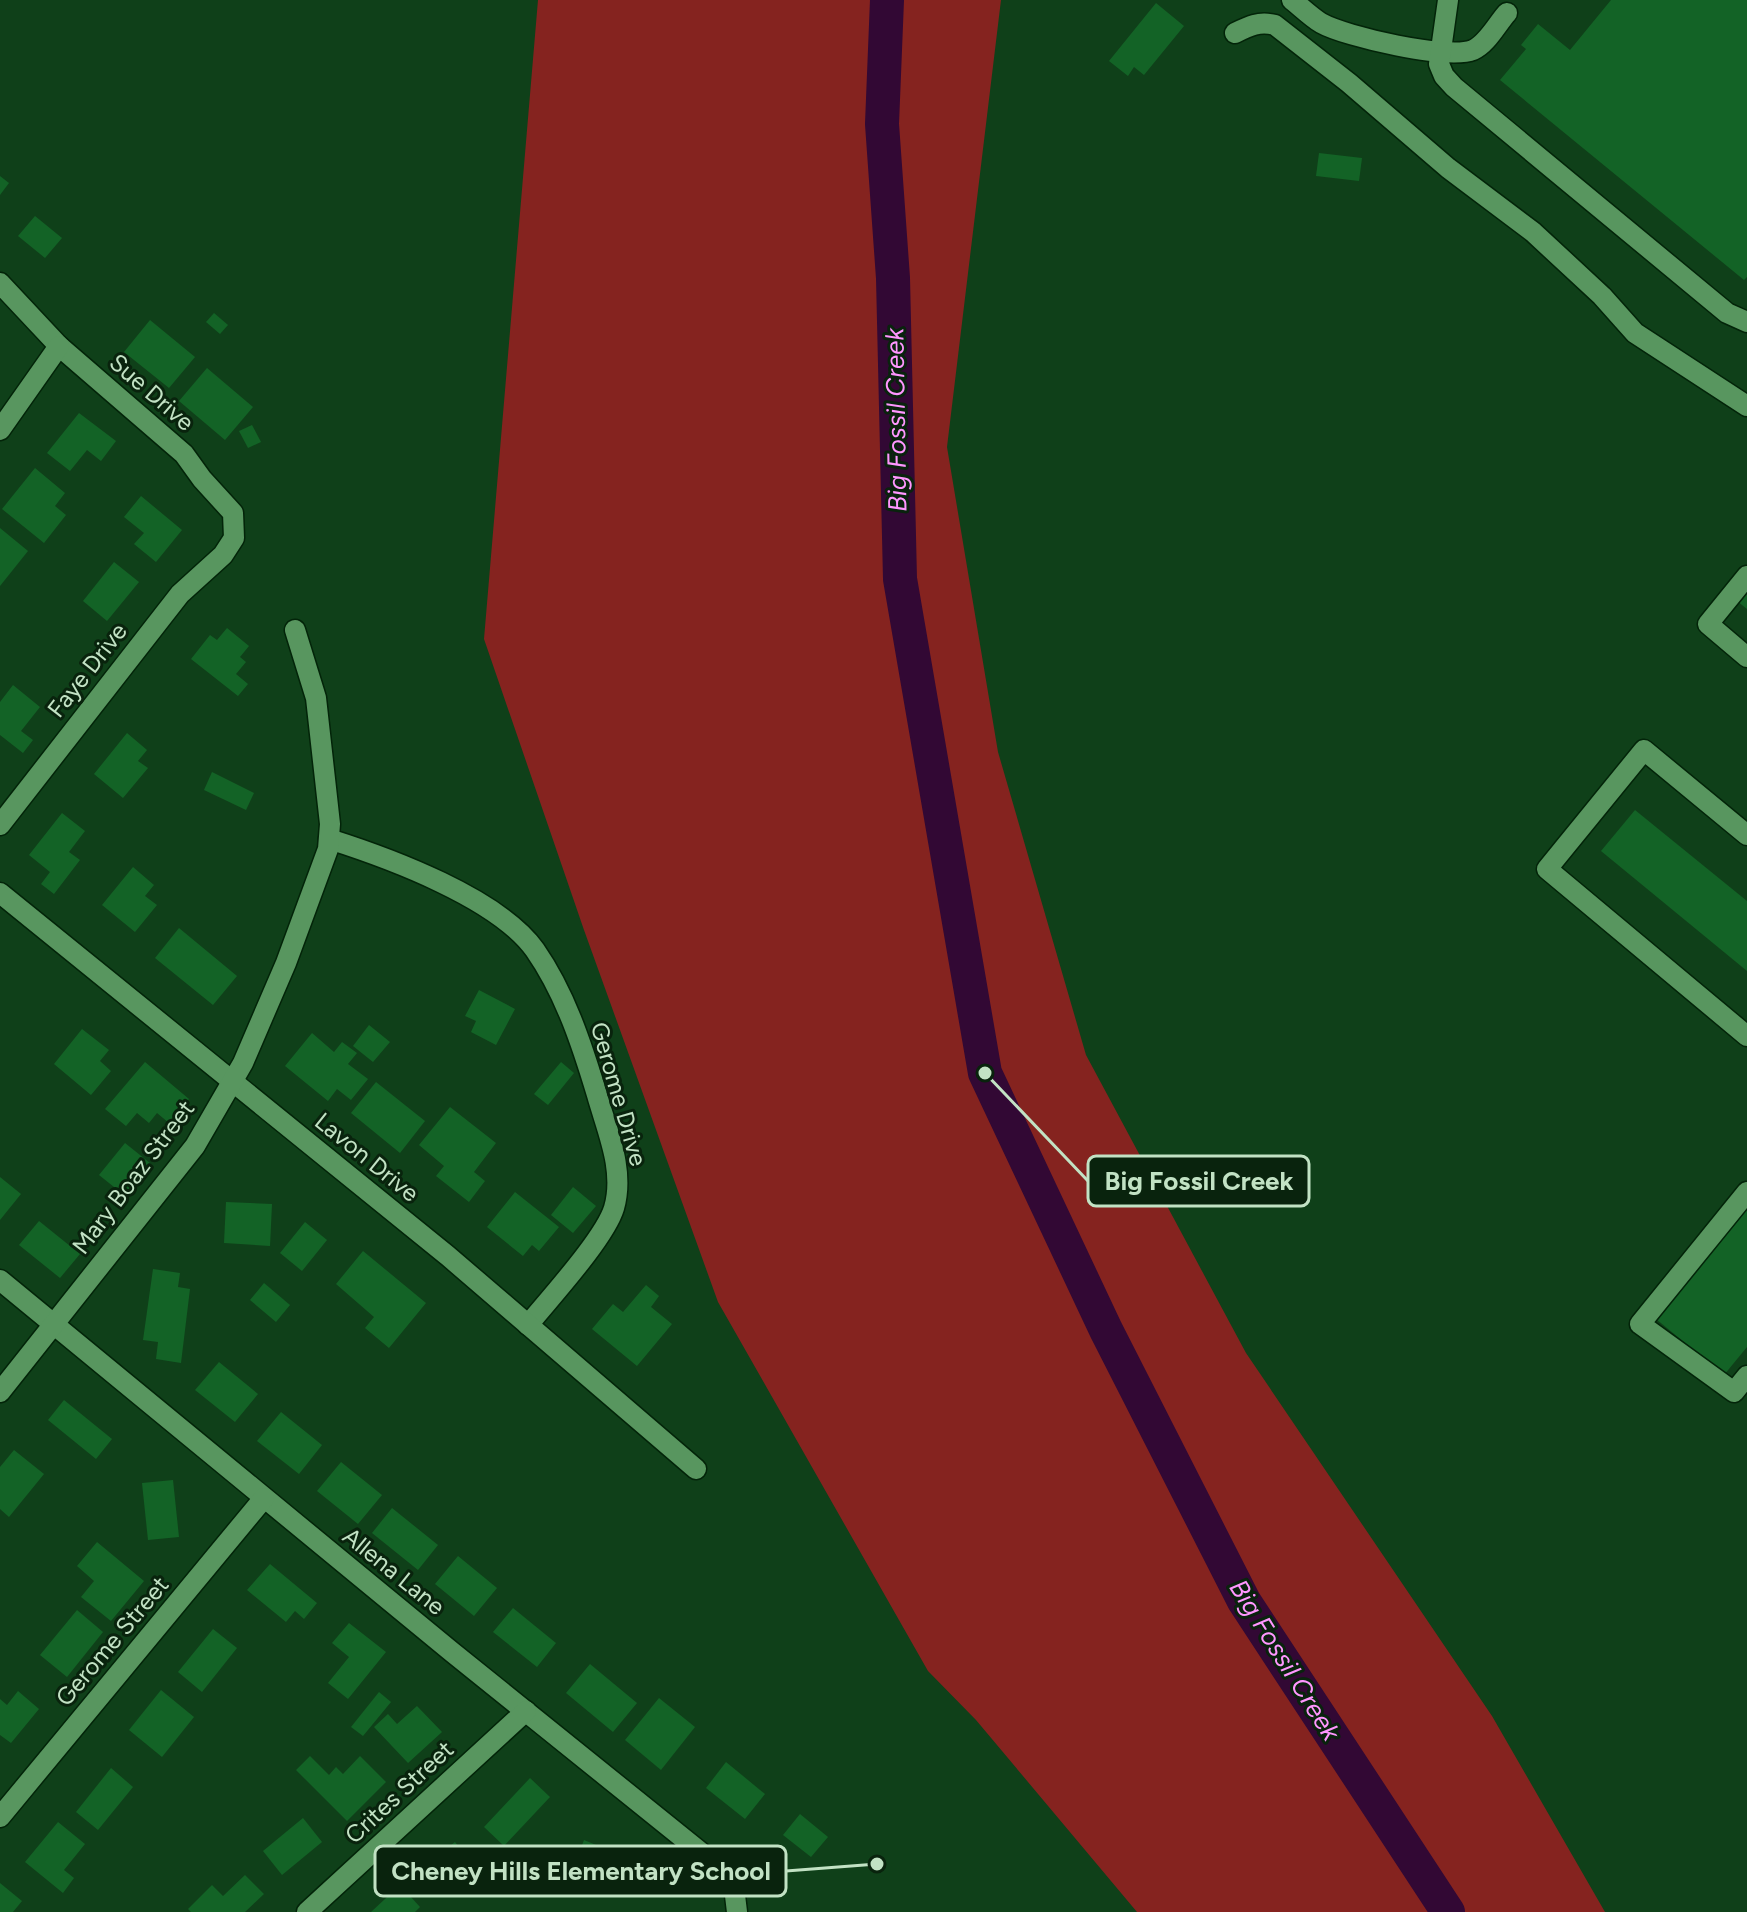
<svg xmlns="http://www.w3.org/2000/svg" width="1747" height="1912" viewBox="0 0 1747 1912" font-family="Figtree,sans-serif">
  <style>
    .green { fill: #85231f }
    .lines { fill: none; stroke-linecap: round; stroke-linejoin: round }
    .river { stroke: #320834; stroke-width: 34 }
    .building { fill: #136326 }
    .minor-casing { stroke: #032409; stroke-width: 23 }
    .minor { stroke: #58965f; stroke-width: 20 }
    .labels { text-anchor: middle; dominant-baseline: central; stroke-width: 6; stroke-linejoin: round; paint-order: stroke }
    .street-label { font-size: 24px; fill: #c2e2c4; stroke: #09230d }
    .water-label { font-size: 26px; font-style: italic; fill: #ff96ff; stroke: #09230d }
    .leader { fill: none; stroke: #c2e2c4; stroke-width: 3 }
    .callout-dot { fill: #c2e2c4; stroke: #09230d; stroke-width: 3 }
    .callout { fill: #09230d; stroke: #c2e2c4; stroke-width: 3 }
    .callout-label { font-size: 26px; text-anchor: middle; font-weight: bold; fill: #c2e2c4 }
  </style>
  <rect width="100%" height="100%" fill="#0f4019"/>
  <!-- green -->
  <path class="green" d="M 538,0 L 1001,0 L 947,447 L 998,752 L 1086,1055 L 1246,1353 L 1492,1716 L 1605,1912 L 1137,1912 L 976,1720 L 928,1671 L 718,1302 L 584,930 L 484,639 Z"/>
  <g class="lines">
    <!-- river -->
    <path class="river" d="M 887,0 L 882,124 L 893,278 L 900,579 L 985,1073 L 1106,1330 L 1244,1601 L 1448,1912"/>
  </g>
  <!-- building -->
  <g class="building">
    <path d="M 1611,0 L 1747,0 L 1747,277 L 1744,280 L 1500,80 L 1526,49 L 1521,45 L 1538,24 L 1570,50 Z"/>
    <path d="M 1156,3 L 1184,26 L 1144,75 L 1134,67 L 1128,76 L 1109,61 Z"/>
    <path d="M 1319,153 L 1362,158 L 1359,181 L 1316,176 Z"/>
    <path d="M 0,176 L 9,183 L 0,195 Z"/>
    <path d="M 35,216 L 62,238 L 45,258 L 18,236 Z"/>
    <path d="M 214,313 L 228,325 L 220,334 L 206,322 Z"/>
    <path d="M 150,320 L 195,357 L 169,388 L 124,352 Z"/>
    <path d="M 207,368 L 253,407 L 225,440 L 179,401 Z"/>
    <path d="M 79,413 L 116,441 L 101,461 L 87,450 L 70,471 L 47,453 Z"/>
    <path d="M 252,425 L 261,442 L 248,448 L 239,431 Z"/>
    <path d="M 35,468 L 65,493 L 55,506 L 66,515 L 44,543 L 2,509 Z"/>
    <path d="M 141,496 L 182,530 L 156,562 L 134,544 L 144,533 L 124,517 Z"/>
    <path d="M 0,528 L 28,551 L 0,586 Z"/>
    <path d="M 114,562 L 139,582 L 107,621 L 83,601 Z"/>
    <path d="M 1747,589 L 1747,609 L 1737,601 Z"/>
    <path d="M 227,628 L 249,646 L 240,657 L 246,662 L 236,674 L 248,684 L 238,696 L 191,659 L 210,635 L 217,640 Z"/>
    <path d="M 13,685 L 40,707 L 21,731 L 33,740 L 23,753 L 0,735 L 0,702 Z"/>
    <path d="M 127,733 L 147,750 L 138,761 L 148,768 L 123,798 L 94,774 Z"/>
    <path d="M 212,772 L 254,793 L 246,810 L 204,790 Z"/>
    <path d="M 1635,810 L 1747,901 L 1747,971 L 1601,851 Z"/>
    <path d="M 62,813 L 85,831 L 69,852 L 80,860 L 54,894 L 41,884 L 50,872 L 29,855 Z"/>
    <path d="M 133,867 L 154,885 L 145,896 L 157,905 L 135,932 L 102,905 Z"/>
    <path d="M 179,928 L 237,976 L 213,1005 L 155,958 Z"/>
    <path d="M 479,990 L 515,1009 L 496,1045 L 471,1032 L 476,1021 L 465,1016 Z"/>
    <path d="M 369,1025 L 390,1042 L 373,1062 L 353,1046 Z"/>
    <path d="M 82,1029 L 109,1050 L 100,1061 L 111,1071 L 91,1095 L 54,1064 Z"/>
    <path d="M 312,1033 L 334,1052 L 342,1042 L 357,1053 L 348,1064 L 368,1079 L 351,1100 L 337,1089 L 328,1101 L 285,1066 Z"/>
    <path d="M 145,1062 L 189,1099 L 169,1123 L 157,1113 L 149,1123 L 137,1113 L 126,1126 L 105,1109 Z"/>
    <path d="M 561,1062 L 574,1073 L 548,1105 L 534,1094 Z"/>
    <path d="M 376,1082 L 425,1121 L 400,1153 L 351,1113 Z"/>
    <path d="M 450,1107 L 496,1143 L 474,1172 L 485,1181 L 469,1202 L 436,1176 L 444,1166 L 419,1145 Z"/>
    <path d="M 125,1143 L 150,1163 L 124,1195 L 99,1175 Z"/>
    <path d="M 0,1177 L 21,1194 L 0,1220 Z"/>
    <path d="M 573,1187 L 596,1206 L 573,1233 L 551,1215 Z"/>
    <path d="M 515,1192 L 559,1227 L 539,1251 L 532,1245 L 523,1256 L 487,1227 Z"/>
    <path d="M 226,1202 L 272,1204 L 270,1246 L 224,1243 Z"/>
    <path d="M 1747,1210 L 1747,1347 L 1724,1375 L 1656,1319 Z"/>
    <path d="M 39,1221 L 80,1254 L 60,1278 L 19,1245 Z"/>
    <path d="M 305,1222 L 327,1240 L 302,1271 L 280,1253 Z"/>
    <path d="M 363,1251 L 426,1303 L 389,1348 L 365,1328 L 374,1317 L 336,1284 Z"/>
    <path d="M 153,1269 L 180,1273 L 178,1287 L 190,1289 L 181,1363 L 156,1359 L 158,1342 L 143,1340 Z"/>
    <path d="M 264,1283 L 290,1305 L 276,1322 L 250,1300 Z"/>
    <path d="M 646,1285 L 659,1296 L 651,1307 L 672,1324 L 637,1366 L 592,1329 L 613,1304 L 623,1312 Z"/>
    <path d="M 219,1362 L 258,1394 L 235,1422 L 195,1390 Z"/>
    <path d="M 64,1400 L 112,1439 L 96,1459 L 48,1420 Z"/>
    <path d="M 281,1412 L 322,1445 L 299,1474 L 257,1441 Z"/>
    <path d="M 14,1450 L 44,1474 L 9,1517 L 0,1509 L 0,1467 Z"/>
    <path d="M 341,1462 L 382,1495 L 358,1524 L 317,1491 Z"/>
    <path d="M 173,1480 L 179,1537 L 148,1540 L 142,1483 Z"/>
    <path d="M 392,1508 L 438,1545 L 418,1570 L 372,1533 Z"/>
    <path d="M 97,1542 L 144,1581 L 111,1621 L 81,1597 L 94,1581 L 77,1566 Z"/>
    <path d="M 458,1556 L 497,1588 L 474,1616 L 435,1584 Z"/>
    <path d="M 270,1564 L 317,1603 L 304,1619 L 295,1611 L 286,1622 L 247,1590 Z"/>
    <path d="M 513,1608 L 556,1643 L 537,1667 L 493,1632 Z"/>
    <path d="M 77,1610 L 103,1632 L 67,1677 L 40,1655 Z"/>
    <path d="M 349,1623 L 386,1652 L 348,1699 L 328,1683 L 349,1657 L 332,1643 Z"/>
    <path d="M 213,1629 L 237,1648 L 202,1692 L 178,1672 Z"/>
    <path d="M 590,1664 L 637,1703 L 613,1732 L 566,1693 Z"/>
    <path d="M 161,1690 L 194,1717 L 162,1757 L 129,1730 Z"/>
    <path d="M 18,1691 L 39,1709 L 11,1743 L 0,1735 L 0,1699 L 7,1705 Z"/>
    <path d="M 379,1692 L 391,1702 L 363,1736 L 351,1727 Z"/>
    <path d="M 659,1698 L 695,1727 L 661,1770 L 625,1740 Z"/>
    <path d="M 417,1706 L 442,1732 L 408,1763 L 374,1727 L 388,1714 L 397,1724 Z"/>
    <path d="M 310,1756 L 329,1775 L 336,1767 L 343,1774 L 360,1756 L 386,1782 L 347,1821 L 296,1770 Z"/>
    <path d="M 726,1762 L 765,1794 L 745,1819 L 706,1788 Z"/>
    <path d="M 111,1768 L 133,1787 L 98,1830 L 76,1812 Z"/>
    <path d="M 530,1778 L 550,1797 L 504,1846 L 484,1827 Z"/>
    <path d="M 800,1814 L 828,1837 L 811,1857 L 783,1835 Z"/>
    <path d="M 303,1818 L 322,1842 L 282,1875 L 263,1851 Z"/>
    <path d="M 58,1822 L 85,1844 L 64,1870 L 74,1878 L 63,1893 L 25,1862 Z"/>
    <path d="M 584,1840 L 618,1854 L 608,1879 L 574,1866 Z"/>
    <path d="M 455,1842 L 473,1865 L 438,1893 L 420,1870 Z"/>
    <path d="M 245,1875 L 264,1894 L 245,1912 L 191,1912 L 188,1909 L 212,1885 L 223,1896 Z"/>
    <path d="M 0,1883 L 22,1901 L 13,1912 L 0,1912 Z"/>
    <path d="M 400,1885 L 420,1907 L 415,1912 L 371,1912 Z"/>
  </g>
  <g class="lines">
    <!-- minor casing -->
    <g class="minor-casing">
      <g id="minor">
        <path d="M 1292,0 C 1301,7 1311,17 1321,23 C 1346,37 1448,60 1473,50 C 1487,44 1497,24 1507,13"/>
        <path d="M 1448,0 L 1439,64 L 1444,76 L 1454,87 L 1727,313 L 1747,322"/>
        <path d="M 1235,33 C 1249,26 1259,21 1275,25 L 1349,83 L 1448,168 L 1533,232 L 1602,296 L 1635,333 L 1747,406"/>
        <path d="M 0,283 L 59,346 L 184,454 L 202,479 L 233,513 L 234,538 L 223,555 L 180,594 L 0,825"/>
        <path d="M 0,430 L 59,346"/>
        <path d="M 1747,576 L 1708,624 L 1747,657"/>
        <path d="M 1747,835 L 1644,750 L 1547,869 L 1747,1036"/>
        <path d="M 329,839 C 389,858 498,898 535,950 C 565,993 582,1045 597,1095 C 607,1131 625,1170 614,1208 C 605,1238 550,1298 528,1325"/>
        <path d="M 0,893 L 448,1256 L 696,1469"/>
        <path d="M 1747,1192 L 1640,1324 L 1734,1392 L 1747,1376"/>
        <path d="M 0,1280 L 452,1652 L 719,1867 L 734,1887 L 737,1912"/>
        <path d="M 0,1392 L 195,1146 L 243,1063 L 286,963 L 328,849 L 330,824 L 316,698 L 295,630"/>
        <path d="M 0,1817 L 264,1498"/>
        <path d="M 307,1912 L 526,1711"/>
      </g>
    </g>
    <!-- minor -->
    <use href="#minor" class="minor"/>
  </g>
  <g class="labels">
    <!-- street labels -->
    <g class="street-label">
      <text transform="translate(152 392) rotate(41)">Sue Drive</text>
      <text transform="translate(87 670) rotate(-52)">Faye Drive</text>
      <text transform="translate(619 1094) rotate(74)">Gerome Drive</text>
      <text transform="translate(367 1157) rotate(39)">Lavon Drive</text>
      <text transform="translate(133 1177) rotate(-53)">Mary Boaz Street</text>
      <text transform="translate(394 1571) rotate(39)">Allena Lane</text>
      <text transform="translate(112 1641) rotate(-50)">Gerome Street</text>
      <text transform="translate(399 1792) rotate(-43)">Crites Street</text>
    </g>
    <!-- water labels -->
    <g class="water-label">
      <text transform="translate(896 420) rotate(-91)">Big Fossil Creek</text>
      <text transform="translate(1285 1660) rotate(58)">Big Fossil Creek</text>
    </g>
  </g>
  <!-- callouts -->
  <path class="leader" d="M985 1073L1088 1181M877 1864L786 1871"/>
  <g class="callout-dot">
    <circle cx="985" cy="1073" r="8"/>
    <circle cx="877" cy="1864" r="8"/>
  </g>
  <g class="callout">
    <rect x="1088" y="1156" width="221" height="50" rx="8"/>
    <rect x="375" y="1846" width="411" height="50" rx="8"/>
  </g>
  <g class="callout-label">
    <text x="1199" y="1190">Big Fossil Creek</text>
    <text x="581" y="1880">Cheney Hills Elementary School</text>
  </g>
</svg>
